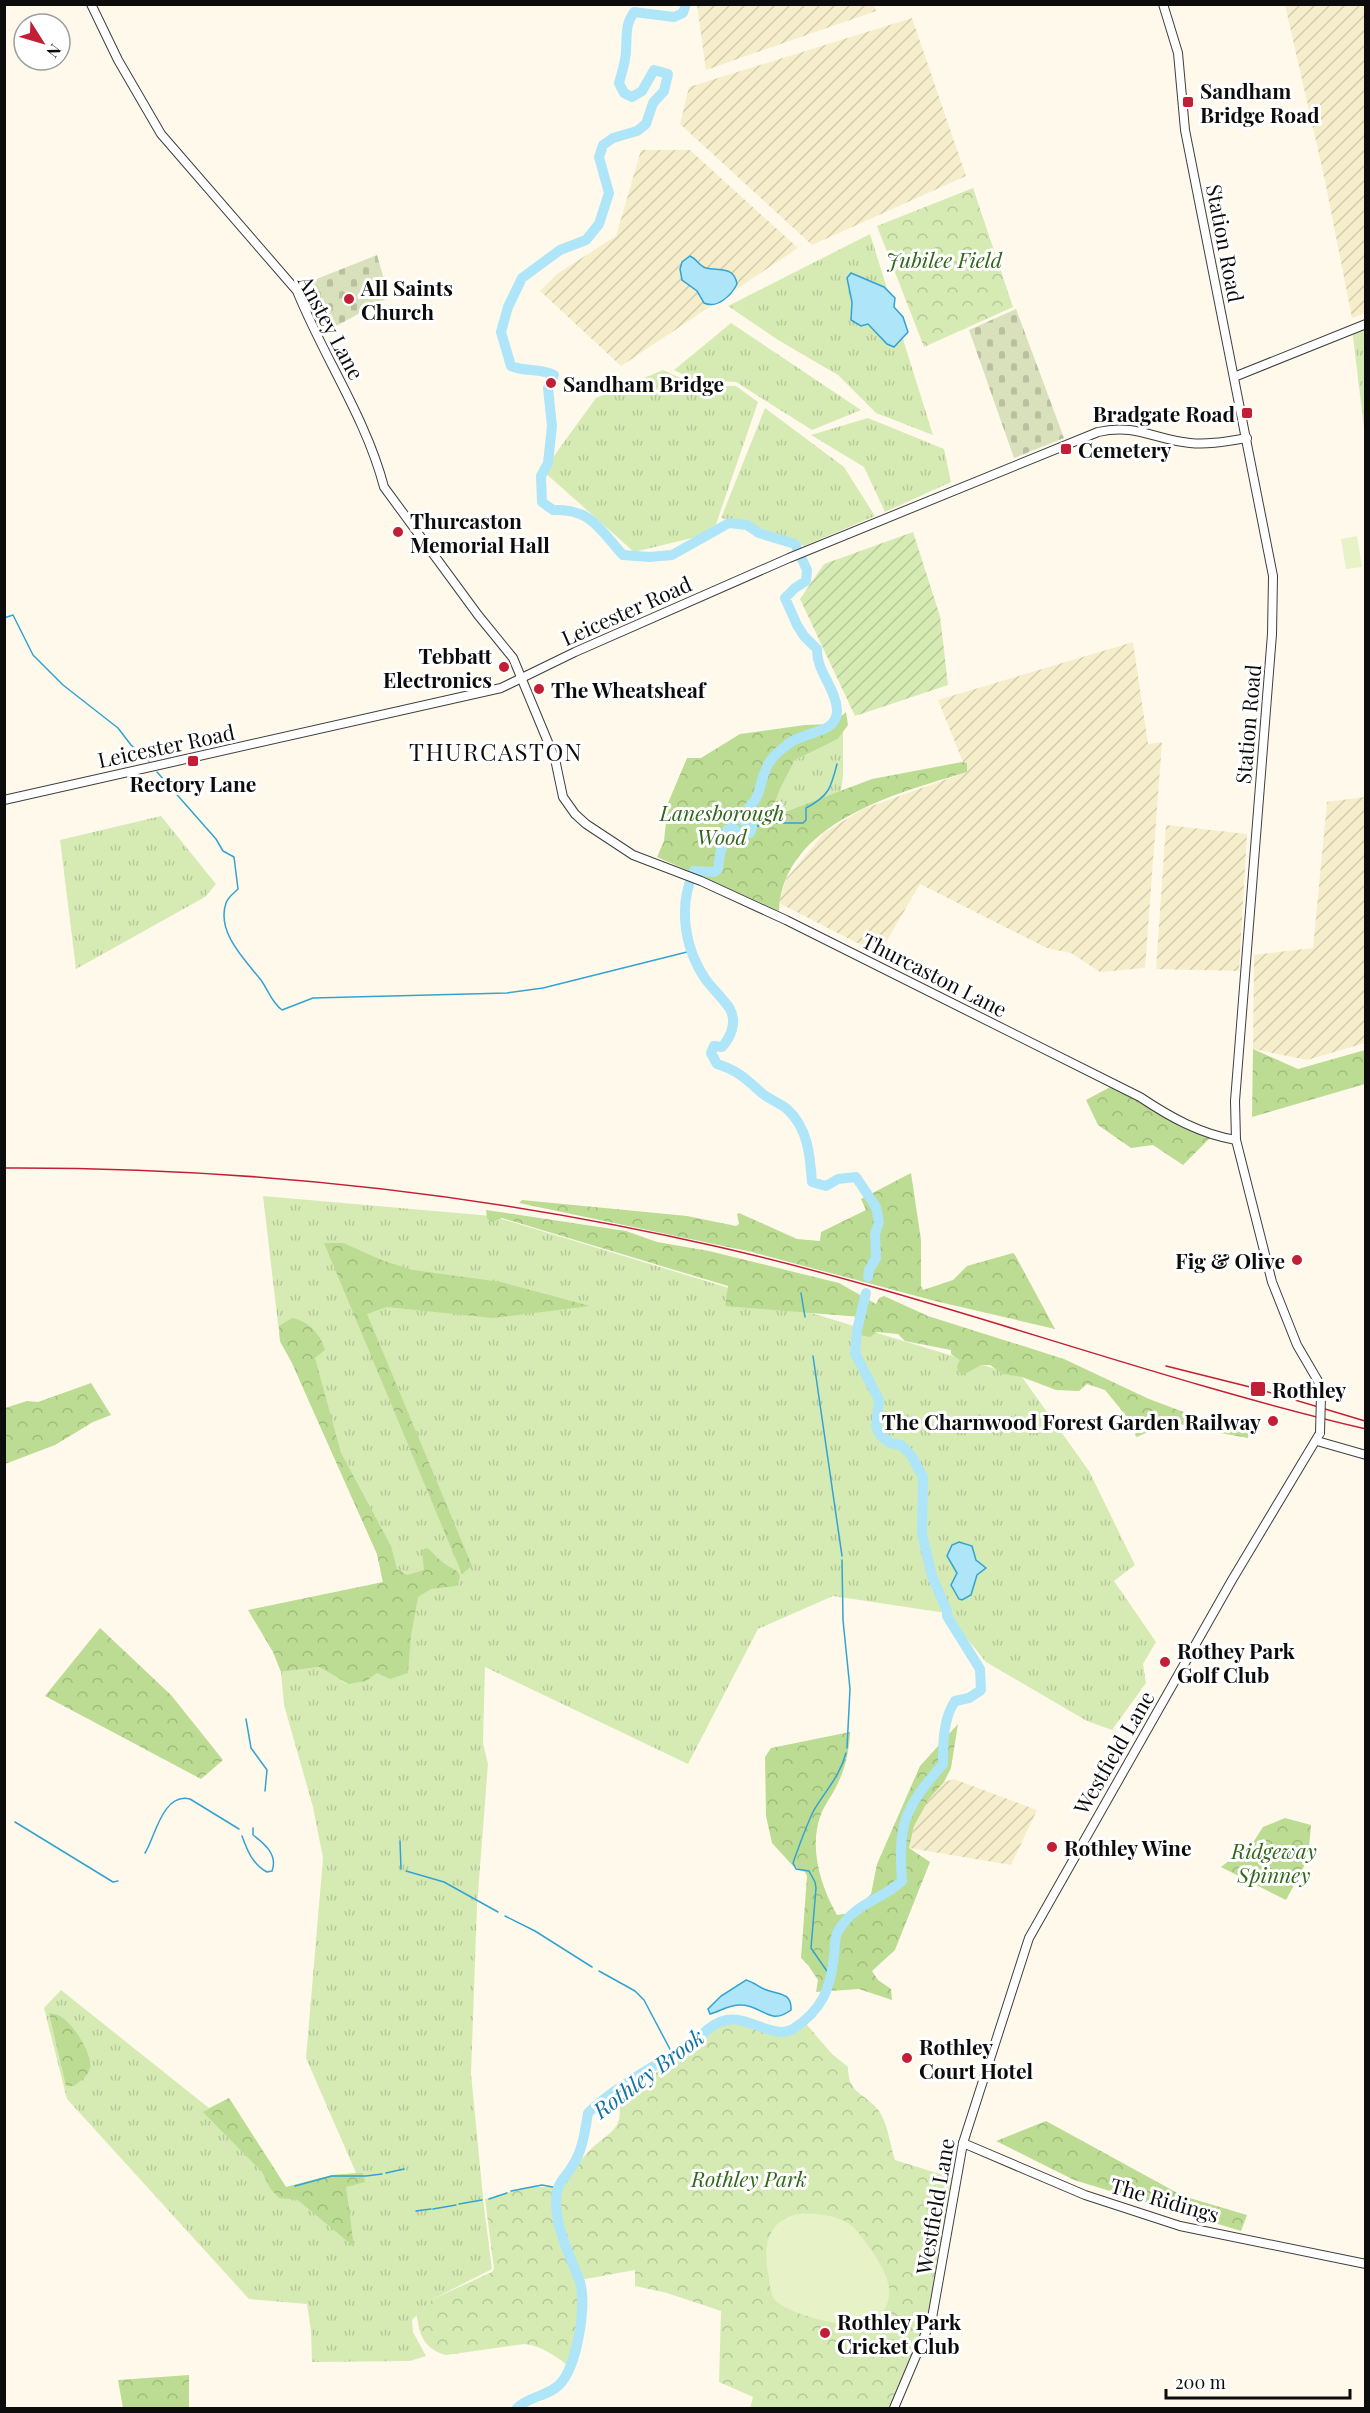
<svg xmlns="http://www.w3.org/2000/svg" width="1370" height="2413" viewBox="0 0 1370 2413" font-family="'Playfair Display',serif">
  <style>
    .farmland { fill: url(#farmland-furrows) }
    .grass { fill: url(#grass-tufts) }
    .forest { fill: url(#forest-crowns) }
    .cemetery { fill: url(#cemetery-stones) }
    .park { fill: url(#park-crowns) }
    .garden { fill: url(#garden-furrows) }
    .pitch { fill: #e7f2c6 }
    .water { fill: #aee5f9; stroke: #32a3d3; stroke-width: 1.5 }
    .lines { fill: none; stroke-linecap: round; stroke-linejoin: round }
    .stream { stroke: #32a3d3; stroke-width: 1.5 }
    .river { stroke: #aee5f9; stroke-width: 10 }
    .tertiary-casing { stroke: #3f3f3f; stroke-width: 10 }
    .tertiary { stroke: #fff; stroke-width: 8 }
    .rail { stroke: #c21f37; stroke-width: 1.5 }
    .tertiary-bridge-casing { stroke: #3f3f3f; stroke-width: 10; stroke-linecap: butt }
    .tertiary-bridge { stroke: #fff; stroke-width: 8 }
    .poi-dot { fill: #c21f37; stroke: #fff; stroke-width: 2 }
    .labels { text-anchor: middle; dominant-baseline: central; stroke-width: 6; stroke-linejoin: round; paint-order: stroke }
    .poi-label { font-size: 21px; font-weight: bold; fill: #0c0c0c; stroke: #fff; text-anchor: start }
    .street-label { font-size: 21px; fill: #0c0c0c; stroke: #fff }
    .park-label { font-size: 21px; font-style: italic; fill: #32661a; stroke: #fff }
    .water-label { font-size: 22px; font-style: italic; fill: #1172a3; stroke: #fff }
    .quarter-label { font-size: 24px; letter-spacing: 1.5px; fill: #0c0c0c; stroke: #fff }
  </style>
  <defs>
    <pattern id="farmland-furrows" width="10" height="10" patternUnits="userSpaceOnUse" patternTransform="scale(1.5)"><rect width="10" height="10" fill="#f6eecb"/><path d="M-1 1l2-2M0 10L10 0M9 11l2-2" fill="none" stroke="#d2cbad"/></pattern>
    <pattern id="grass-tufts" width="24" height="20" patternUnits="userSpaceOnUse" patternTransform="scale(1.5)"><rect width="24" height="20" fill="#d6ebb4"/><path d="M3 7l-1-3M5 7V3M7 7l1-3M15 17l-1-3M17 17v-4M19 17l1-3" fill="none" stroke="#b6c89a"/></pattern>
    <pattern id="forest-crowns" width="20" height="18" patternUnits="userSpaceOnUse" patternTransform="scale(1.5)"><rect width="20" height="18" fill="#bbdc92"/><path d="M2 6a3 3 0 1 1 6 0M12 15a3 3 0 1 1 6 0" fill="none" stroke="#a0bc7d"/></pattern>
    <pattern id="cemetery-stones" width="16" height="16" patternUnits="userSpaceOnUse" patternTransform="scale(1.5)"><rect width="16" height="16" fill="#d9e1bc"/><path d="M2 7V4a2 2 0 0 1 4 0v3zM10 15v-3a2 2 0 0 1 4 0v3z" fill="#b9c0a0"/></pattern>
    <pattern id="park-crowns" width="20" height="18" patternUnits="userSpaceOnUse" patternTransform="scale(1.5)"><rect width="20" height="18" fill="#d6ebb4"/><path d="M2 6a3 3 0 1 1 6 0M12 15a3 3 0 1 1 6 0" fill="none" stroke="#b6c89a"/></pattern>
    <pattern id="garden-furrows" width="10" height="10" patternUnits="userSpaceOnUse" patternTransform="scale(1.5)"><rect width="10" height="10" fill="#d6ebb4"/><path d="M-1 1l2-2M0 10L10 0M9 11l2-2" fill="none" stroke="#b6c89a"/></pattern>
  </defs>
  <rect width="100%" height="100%" fill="#fff9ec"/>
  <!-- farmland -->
  <g class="farmland">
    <path d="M 874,4 L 876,11 L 706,70 L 697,5 Z"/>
    <path d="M 1285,5 L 1365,5 L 1366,313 L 1352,318 L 1325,181 Z"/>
    <path d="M 912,18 L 966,176 L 812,245 L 680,124 L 689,87 Z"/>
    <path d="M 641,150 L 690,150 L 798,248 L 621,366 L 540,291 L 557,274 L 616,236 Z"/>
    <path d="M 1133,642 L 1148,744 L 1162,742 L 1145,968 L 1100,972 L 1071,953 L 1047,948 L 920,884 L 879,954 L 779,903 L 786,879 L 824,833 L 863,809 L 967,772 L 938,700 Z"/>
    <path d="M 1365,797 L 1365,1043 L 1307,1060 L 1253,1049 L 1254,955 L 1313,948 L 1327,802 Z"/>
    <path d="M 1166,825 L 1247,834 L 1239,971 L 1156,969 Z"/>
    <path d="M 954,1779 L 1037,1810 L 1011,1865 L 909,1848 L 914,1826 L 929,1799 L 944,1782 Z"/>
  </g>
  <!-- grass -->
  <g class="grass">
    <path d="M 870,234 L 933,435 L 876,413 L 838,375 L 778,340 L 728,306 Z"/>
    <path d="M 731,323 L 861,410 L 812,430 L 736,382 L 694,380 L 674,370 Z"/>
    <path d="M 1365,323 L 1365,436 L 1352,329 Z"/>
    <path d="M 663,370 L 696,385 L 736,386 L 758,402 L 713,533 L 634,552 L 543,471 L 596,398 Z"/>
    <path d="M 765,408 L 844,467 L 875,516 L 804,546 L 763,529 L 721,518 Z"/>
    <path d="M 868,418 L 944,449 L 951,482 L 885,512 L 864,467 L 811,435 Z"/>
    <path d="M 843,732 L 843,776 L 841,791 L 778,814 L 775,803 L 780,789 L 795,760 L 838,739 Z"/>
    <path d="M 161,816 L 216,884 L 205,897 L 76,969 L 60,840 Z"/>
    <path d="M 263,1196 L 492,1216 L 1022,1377 L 1089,1471 L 1135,1565 L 1114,1581 L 1156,1642 L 1143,1664 L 1146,1683 L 1112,1730 L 1087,1721 L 986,1662 L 946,1613 L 833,1596 L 758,1629 L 688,1764 L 485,1667 L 483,1743 L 488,1764 L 477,1906 L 471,2074 L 484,2207 L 492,2269 L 433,2299 L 412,2320 L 413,2332 L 426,2356 L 410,2361 L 312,2362 L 311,2331 L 307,2304 L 249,2299 L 67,2099 L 44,2008 L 61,1990 L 209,2108 L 229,2098 L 286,2187 L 332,2175 L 356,2173 L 306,2058 L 323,1858 L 313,1807 L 284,1705 L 281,1672 L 319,1667 L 347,1684 L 390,1616 L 377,1554 L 292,1363 L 280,1341 Z"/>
  </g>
  <!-- forest -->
  <g class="forest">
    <path d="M 846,712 L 848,725 L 838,739 L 795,760 L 780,789 L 775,803 L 779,814 L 872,779 L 962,762 L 967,763 L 967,772 C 898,793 783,822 779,911 L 657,857 L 664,841 L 668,803 L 687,758 L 701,758 L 740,734 L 805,725 L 832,724 Z"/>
    <path d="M 1253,1049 L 1298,1069 L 1365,1050 L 1365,1084 L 1252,1117 Z"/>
    <path d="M 1112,1086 L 1213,1135 L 1183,1165 L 1153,1145 L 1131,1148 L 1098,1125 L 1086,1100 Z"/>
    <path d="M 911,1173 L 921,1240 L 921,1286 L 923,1290 L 953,1280 L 967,1266 L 1013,1253 L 1015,1255 L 1055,1329 L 935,1301 L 752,1252 L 519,1203 L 522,1200 L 687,1216 L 736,1226 L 739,1224 L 737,1214 L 739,1213 L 797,1239 L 820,1241 L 821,1232 L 866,1210 L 861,1199 Z"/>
    <path d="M 486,1210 L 626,1231 L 657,1242 L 709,1251 L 839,1283 L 876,1304 L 879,1298 L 884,1296 L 928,1316 L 1064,1359 L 1149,1399 L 1197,1417 L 1249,1432 L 1248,1438 L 1193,1428 L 1171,1421 L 1137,1437 L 1135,1435 L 1137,1429 L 1105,1390 L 1087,1384 L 1079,1391 L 1056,1390 L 1022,1377 L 1003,1374 L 990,1365 L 981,1365 L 963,1375 L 958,1371 L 957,1366 L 960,1360 L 951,1354 L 951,1350 L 905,1341 L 898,1334 L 877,1332 L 870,1337 L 859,1335 L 861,1317 L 725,1306 L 728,1286 L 502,1218 L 492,1222 L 487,1218 Z"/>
    <path d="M 324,1243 L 343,1243 L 384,1261 L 413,1270 L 501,1282 L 590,1306 L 493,1318 L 387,1307 L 367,1314 L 472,1566 L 462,1574 Z"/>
    <path d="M 292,1318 C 308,1321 321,1334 325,1350 L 315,1358 L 341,1453 L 391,1546 L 397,1569 L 407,1575 L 424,1570 L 422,1551 L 425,1548 L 429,1549 C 434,1554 439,1560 445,1564 C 454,1571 466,1570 456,1586 L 431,1589 L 418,1597 L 411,1636 L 408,1673 L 390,1679 L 377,1673 L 366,1681 L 348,1684 L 319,1667 L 281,1672 L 273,1652 L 248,1610 L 383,1582 L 377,1554 L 292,1363 L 280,1341 L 279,1326 Z"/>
    <path d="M 91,1383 L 111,1415 L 93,1422 L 55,1445 L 5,1464 L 5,1408 L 27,1401 L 38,1402 Z"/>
    <path d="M 100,1628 L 171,1695 L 223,1760 L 201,1779 L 45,1696 Z"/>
    <path d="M 958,1724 L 951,1768 L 944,1782 L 929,1799 L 914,1826 L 909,1848 L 930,1862 L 895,1950 L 872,1971 L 878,1980 L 891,1989 L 892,2000 L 859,1989 L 816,1992 L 818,1980 L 808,1965 L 801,1958 L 807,1876 L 805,1872 L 793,1866 L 772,1843 L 766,1816 L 765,1757 L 771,1748 L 850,1732 C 849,1753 845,1770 835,1789 C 830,1798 823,1808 820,1817 C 809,1849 821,1887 837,1915 L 851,1913 L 871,1894 L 877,1864 L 920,1766 Z"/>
    <path d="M 1285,1818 L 1311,1825 L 1308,1859 L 1286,1900 L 1221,1867 L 1254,1841 L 1263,1827 Z"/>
    <path d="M 49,2013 C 54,2014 59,2015 63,2018 C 73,2025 93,2054 90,2068 C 88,2076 80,2081 74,2086 L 66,2086 Z"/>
    <path d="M 229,2098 L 286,2187 L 332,2175 L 363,2173 L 365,2182 L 346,2187 L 354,2247 L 298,2200 L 279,2198 L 270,2188 L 262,2172 L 203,2112 Z"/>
    <path d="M 1046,2121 L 1183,2196 L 1247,2215 L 1241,2231 L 1074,2180 L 996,2141 Z"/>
    <path d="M 189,2375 L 189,2408 L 123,2408 L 118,2380 Z"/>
  </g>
  <!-- cemetery -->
  <g class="cemetery">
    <path d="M 377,255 L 389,297 L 320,335 L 299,286 Z"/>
    <path d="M 1016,309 L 1064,438 L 1014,458 L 969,330 Z"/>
  </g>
  <!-- park -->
  <g class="park">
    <path d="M 973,188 L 1013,307 L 924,347 L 877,226 Z"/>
    <path d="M 730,2024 C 762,2024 774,2048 807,2025 L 832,2054 L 848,2067 C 848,2095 866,2093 879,2111 C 888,2124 890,2145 895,2160 L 953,2178 L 928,2319 L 890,2408 L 750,2408 L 753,2397 L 719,2382 L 721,2311 L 667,2293 L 635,2286 L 635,2270 L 580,2280 C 582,2306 586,2343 570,2367 C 555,2356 543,2346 524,2344 L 446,2355 C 425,2350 418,2334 417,2314 L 433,2299 L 492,2272 L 494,2269 L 485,2199 L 528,2187 L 562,2187 C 567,2176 582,2158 591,2149 C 612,2130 626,2129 617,2095 L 668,2066 L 717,2027 Z"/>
  </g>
  <!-- garden -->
  <path class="garden" d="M 913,532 L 940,616 L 948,685 L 855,716 L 800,599 L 824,564 Z"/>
  <!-- pitch -->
  <g class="pitch">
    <path d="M 1357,536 L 1362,567 L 1346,569 L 1341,539 Z"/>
    <path d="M 818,2214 C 830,2216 843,2218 852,2226 C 860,2233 866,2243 872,2251 C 890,2278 902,2305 866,2324 C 852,2331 785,2313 775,2300 C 770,2294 770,2282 768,2274 C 764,2251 765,2225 791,2216 C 798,2213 810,2214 818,2214 Z"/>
  </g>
  <!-- water -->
  <g class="water">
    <path d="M 690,256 C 697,259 699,266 706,268 C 720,271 734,266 737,284 C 731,296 717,309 704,303 L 697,291 L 682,280 L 680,269 L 682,262 Z"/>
    <path d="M 851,273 L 884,287 L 895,298 L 894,307 L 903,317 L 908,332 L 894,347 L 887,344 L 868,324 L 861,326 L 851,320 L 852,302 L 847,278 Z"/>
    <path d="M 959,1542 L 972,1546 L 976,1560 L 986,1568 L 977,1575 L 971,1595 L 962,1600 L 959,1599 L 951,1585 L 957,1573 L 947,1556 L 952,1545 Z"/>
    <path d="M 746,1980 C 753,1982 758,1986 764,1989 C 777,1995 792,1991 791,2010 C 770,2026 763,2006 742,2005 C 730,2004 721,2011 710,2014 L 708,2009 L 721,1996 Z"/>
  </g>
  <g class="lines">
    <!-- stream -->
    <g class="stream">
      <path d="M 4,618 L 13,615 L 33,655 L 63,685 L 118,728 L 131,745 L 149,761"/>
      <path d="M 157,772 L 216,839 L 223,851 L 234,857 L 238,889 C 234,893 228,897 226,903 C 216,932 245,960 261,980 C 268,990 272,1003 282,1010 L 313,998 L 507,993 L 543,988 L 691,951"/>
      <path d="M 751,829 L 765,823 L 803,823 L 806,820 L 806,808 C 829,796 831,788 837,764"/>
      <path d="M 801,1293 L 805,1317"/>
      <path d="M 813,1356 L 842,1556"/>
      <path d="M 842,1560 L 843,1620 L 850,1689 L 847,1748"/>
      <path d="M 246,1719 L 251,1748 L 267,1770 L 265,1791"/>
      <path d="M 15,1822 L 113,1882 L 118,1881"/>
      <path d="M 242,1836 C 247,1850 253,1865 267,1872 L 272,1871 C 278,1855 265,1844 253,1835 L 253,1828"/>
      <path d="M 400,1841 L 401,1869"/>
      <path d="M 145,1853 C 155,1837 163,1792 190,1799 L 239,1829"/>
      <path d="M 406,1871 L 444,1882 L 498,1912"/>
      <path d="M 505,1916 L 535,1931 L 592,1967"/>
      <path d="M 599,1971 L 635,1991 L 644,2000 L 672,2053"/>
      <path d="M 831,1977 L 811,1948 L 816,1888 L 815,1882 L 809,1871 L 796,1869 L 793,1863 C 799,1846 806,1826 814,1810 C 826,1790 840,1776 846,1753"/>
      <path d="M 386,2173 L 404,2169"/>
      <path d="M 295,2186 L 332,2176 L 366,2176 L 382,2174"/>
      <path d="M 511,2191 L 542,2185 L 558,2188"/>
      <path d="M 489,2199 L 507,2193"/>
      <path d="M 459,2204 L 482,2200"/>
      <path d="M 433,2209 L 456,2205"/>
      <path d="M 416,2211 L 431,2209"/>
    </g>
    <!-- river -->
    <g class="river">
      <path d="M 686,4 L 683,13 L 674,17 L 634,12 C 625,25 627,35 626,50 C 626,61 622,72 619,83 L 624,93 L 632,97 L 642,91 L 654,70 L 668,74 L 664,91 L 653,103 L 646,124 L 637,131 L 613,138 L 603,145 L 599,157 L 609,193 L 599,224 L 586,240 L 560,250 L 522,278 L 508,307 L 501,332 L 511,366 C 526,372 539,368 554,375 L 548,388 L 552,426 L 548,463 L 541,476 L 542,502 L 553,510 C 591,508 600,530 623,555 L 649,557 L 672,555 L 729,523 L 747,525 L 759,533 L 795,544 L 807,570 L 806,581 L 795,588 L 785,598 L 797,625 L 804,636 L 817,649 C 816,671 836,688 837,710 C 838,734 804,731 788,744 C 782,749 775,754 771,760 C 763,770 762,783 758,794 C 755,802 747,810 741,816 L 742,820 L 752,827 L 750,833 C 739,838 740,832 732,828 L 727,830 L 720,854 L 718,869 L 714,872 L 694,871 C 678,906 684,948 706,980 C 713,989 725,1001 730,1009 C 737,1022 731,1037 722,1047 L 714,1046 L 711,1053 L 717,1064 C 739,1071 746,1079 763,1094 C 771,1100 780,1103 787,1109 C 808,1128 810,1155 812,1182 L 826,1186 L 838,1179 L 856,1177 L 876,1207 L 879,1222 L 875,1234 L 876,1258 L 869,1270 L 868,1277"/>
      <path d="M 517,2408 C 529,2396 549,2396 560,2384 C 577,2366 588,2303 579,2279 C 569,2254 556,2229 556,2201 C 556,2182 565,2179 573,2165 C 583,2149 585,2131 588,2113 C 620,2082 661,2064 697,2038 C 707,2031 714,2022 727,2020 C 749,2016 775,2040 793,2029 C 822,2010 830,1990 834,1957 C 835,1949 834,1938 838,1931 C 857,1901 879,1902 902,1881 C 898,1823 904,1809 943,1764 C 943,1743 943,1719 955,1701 L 969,1698 L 981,1690 L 980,1669 L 947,1616 L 947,1611 L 932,1576 L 922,1534 L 923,1477 L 911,1455 L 901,1445 L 890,1443 L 881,1436 L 876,1427 L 879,1400 L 855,1353 L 857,1330 L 866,1293"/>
    </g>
    <!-- tertiary casing -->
    <g class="tertiary-casing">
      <g id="tertiary">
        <path d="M 91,4 L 118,60 L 161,134 L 297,291 C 324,358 366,418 384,487 L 478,615 L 513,658 L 555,759 L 563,797 L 575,814 L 586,824 L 633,855 L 701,881 L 786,920 L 1140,1097 C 1170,1117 1200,1134 1236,1140"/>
        <path d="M 1163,4 L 1178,53 L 1185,130 L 1273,576 L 1272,634 L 1235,1101 L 1236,1140 L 1272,1282 L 1297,1345 L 1318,1381 L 1321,1396"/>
        <path d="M 1234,377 L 1366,324"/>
        <path d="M 4,800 L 501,688 L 575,652 L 789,558 L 1098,432 C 1136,423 1155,440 1190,443 C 1209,445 1228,441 1247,438"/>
        <path d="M 1317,1441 L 1366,1455"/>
        <path d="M 963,2143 L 1085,2195 L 1180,2226 L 1366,2264"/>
        <path d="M 894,2408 L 932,2318 L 963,2143 L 1029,1938 L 1232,1580 L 1320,1433"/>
      </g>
    </g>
    <!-- tertiary -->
    <use href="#tertiary" class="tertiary"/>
    <!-- rail -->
    <g class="rail">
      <path d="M 4,1168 C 245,1167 484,1193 719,1247 C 937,1297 1148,1378 1366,1429"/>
      <path d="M 1166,1366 L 1258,1389 L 1365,1421"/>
    </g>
    <!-- tertiary-bridge casing -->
    <g class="tertiary-bridge-casing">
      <path id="tertiary-bridge" d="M 1320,1433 L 1321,1396"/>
    </g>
    <!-- tertiary-bridge -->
    <use href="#tertiary-bridge" class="tertiary-bridge"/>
  </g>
  <!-- markers -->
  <g class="poi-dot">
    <rect x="1182" y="96" width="12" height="12" rx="3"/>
    <circle cx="349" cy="299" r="6"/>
    <circle cx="551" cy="383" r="6"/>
    <rect x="1241" y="407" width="12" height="12" rx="3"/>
    <rect x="1060" y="443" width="12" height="12" rx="3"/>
    <circle cx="398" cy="532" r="6"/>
    <circle cx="504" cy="667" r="6"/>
    <circle cx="539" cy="689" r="6"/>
    <rect x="187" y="755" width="12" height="12" rx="3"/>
    <circle cx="1297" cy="1260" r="6"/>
    <rect x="1250" y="1381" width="16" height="16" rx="3"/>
    <circle cx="1273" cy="1421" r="6"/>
    <circle cx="1165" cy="1662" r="6"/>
    <circle cx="1052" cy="1847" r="6"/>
    <circle cx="907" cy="2058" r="6"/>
    <circle cx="825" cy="2333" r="6"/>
  </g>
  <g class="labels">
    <!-- poi labels -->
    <g class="poi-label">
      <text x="1200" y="90">Sandham<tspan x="1200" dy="24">Bridge Road</tspan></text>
      <text x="361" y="287">All Saints<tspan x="361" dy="24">Church</tspan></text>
      <text x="563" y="383">Sandham Bridge</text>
      <text x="1235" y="413" text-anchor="end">Bradgate Road</text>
      <text x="1078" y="449">Cemetery</text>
      <text x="410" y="520">Thurcaston<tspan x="410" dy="24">Memorial Hall</tspan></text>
      <text x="492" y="655" text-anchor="end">Tebbatt<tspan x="492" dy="24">Electronics</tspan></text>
      <text x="551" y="689">The Wheatsheaf</text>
      <text x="193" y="783" text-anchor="middle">Rectory Lane</text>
      <text x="1285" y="1260" text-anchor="end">Fig &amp; Olive</text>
      <text x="1272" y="1389">Rothley</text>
      <text x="1261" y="1421" text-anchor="end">The Charnwood Forest Garden Railway</text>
      <text x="1177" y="1650">Rothey Park<tspan x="1177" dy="24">Golf Club</tspan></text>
      <text x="1064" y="1847">Rothley Wine</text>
      <text x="919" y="2046">Rothley<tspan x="919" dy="24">Court Hotel</tspan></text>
      <text x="837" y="2321">Rothley Park<tspan x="837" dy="24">Cricket Club</tspan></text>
    </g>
    <!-- street labels -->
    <g class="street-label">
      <text transform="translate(1226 243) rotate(79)">Station Road</text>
      <text transform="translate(332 327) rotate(62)">Anstey Lane</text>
      <text transform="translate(626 610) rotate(-24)">Leicester Road</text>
      <text transform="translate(1247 724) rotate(-85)">Station Road</text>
      <text transform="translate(166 745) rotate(-12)">Leicester Road</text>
      <text transform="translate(935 974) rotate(27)">Thurcaston Lane</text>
      <text transform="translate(1113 1752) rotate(-60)">Westfield Lane</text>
      <text transform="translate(1165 2199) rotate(16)">The Ridings</text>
      <text transform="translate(934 2206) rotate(-80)">Westfield Lane</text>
    </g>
    <!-- park labels -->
    <g class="park-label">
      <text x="944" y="259">Jubilee Field</text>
      <text x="722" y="812">Lanesborough<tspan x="722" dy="24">Wood</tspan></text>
      <text x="1274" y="1850">Ridgeway<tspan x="1274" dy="24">Spinney</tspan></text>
      <text x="749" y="2178">Rothley Park</text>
    </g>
    <!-- water labels -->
    <g class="water-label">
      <text transform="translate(648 2073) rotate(-37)">Rothley Brook</text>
    </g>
    <!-- quarter labels -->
    <g class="quarter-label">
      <text x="496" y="751">THURCASTON</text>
    </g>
  </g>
  <!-- border -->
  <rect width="1370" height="2413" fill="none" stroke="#0c0c0c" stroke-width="12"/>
  <!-- north arrow -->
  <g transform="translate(42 42) rotate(127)"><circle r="28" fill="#ffffff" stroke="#9e9e9e" stroke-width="1.5"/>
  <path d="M0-4.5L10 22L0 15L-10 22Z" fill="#c21f37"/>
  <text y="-9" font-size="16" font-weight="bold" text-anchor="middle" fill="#0c0c0c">N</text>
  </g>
  <!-- scale -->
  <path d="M1166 2389v9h184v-9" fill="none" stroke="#0c0c0c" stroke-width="3"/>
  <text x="1175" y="2389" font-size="18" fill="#0c0c0c" stroke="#ffffff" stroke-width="4.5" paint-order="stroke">200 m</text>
</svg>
